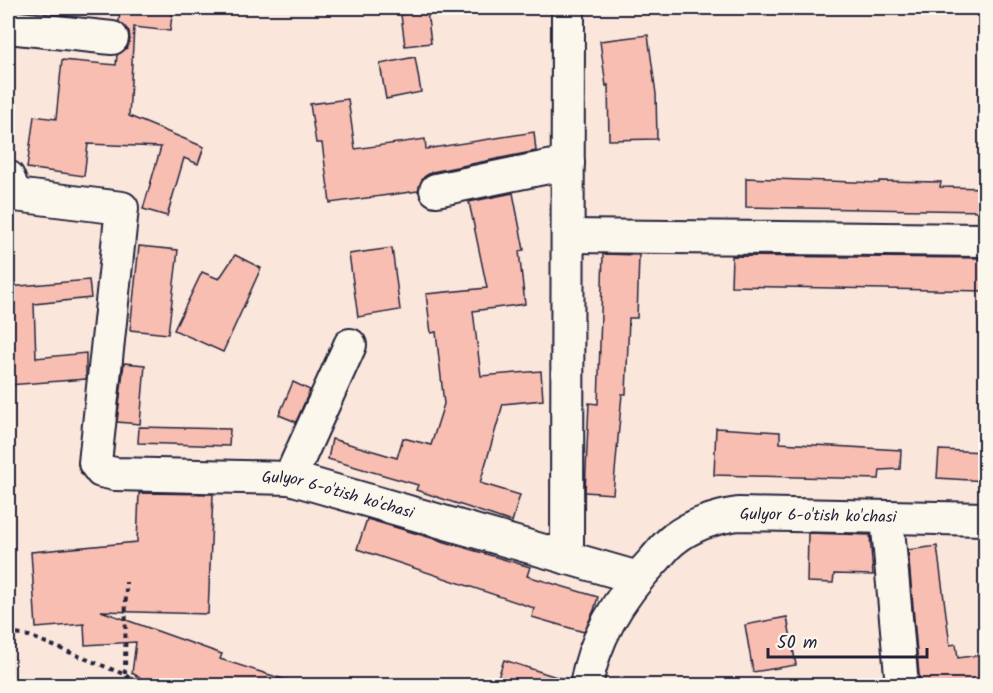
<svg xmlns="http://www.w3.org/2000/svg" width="993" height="693" viewBox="0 0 993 693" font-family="Kalam,sans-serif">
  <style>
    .building { fill: #f9beb2; stroke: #22223b; stroke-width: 1.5 }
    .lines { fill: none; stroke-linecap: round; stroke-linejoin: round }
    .minor-casing { stroke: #22223b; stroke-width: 36 }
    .path { stroke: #22223b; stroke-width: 4; stroke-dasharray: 4.5 4.5; stroke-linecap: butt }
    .minor { stroke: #fbf7ec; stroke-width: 32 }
    .labels { text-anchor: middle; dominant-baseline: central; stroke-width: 4.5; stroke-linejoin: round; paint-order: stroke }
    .street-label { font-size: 16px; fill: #22223b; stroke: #fbf7ec }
  </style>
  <rect width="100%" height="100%" fill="#fae6db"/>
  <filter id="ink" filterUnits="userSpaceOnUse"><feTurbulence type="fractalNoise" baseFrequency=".0167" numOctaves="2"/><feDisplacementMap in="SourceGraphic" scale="12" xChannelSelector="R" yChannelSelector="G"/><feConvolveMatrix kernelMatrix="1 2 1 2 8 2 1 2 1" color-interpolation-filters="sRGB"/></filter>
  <g filter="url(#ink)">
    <!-- building -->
    <g class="building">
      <path d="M 120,8 L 173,8 L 170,31 L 134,27 L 129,116 L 204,147 L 198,164 L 184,158 L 167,216 L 143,209 L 161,147 L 88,144 L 84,176 L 27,168 L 34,116 L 56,119 L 62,60 L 116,65 L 117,55 L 127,48 L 130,40 L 129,31 L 119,22 Z"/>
      <path d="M 427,11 L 431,43 L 405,46 L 401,15 Z"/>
      <path d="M 648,35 L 656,94 L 657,139 L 609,140 L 608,85 L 606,86 L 600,41 Z"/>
      <path d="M 415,57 L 421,92 L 386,99 L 380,64 Z"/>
      <path d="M 348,99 L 355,149 L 425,139 L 426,149 L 534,132 L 536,151 L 432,172 L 424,177 L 418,191 L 330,203 L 322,143 L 316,143 L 310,104 Z"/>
      <path d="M 746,178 L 879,183 L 879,181 L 941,182 L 940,187 L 986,188 L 986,211 L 746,207 Z"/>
      <path d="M 513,193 L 524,250 L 519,251 L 525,304 L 473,311 L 481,376 L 541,371 L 543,400 L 503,404 L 480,483 L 520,495 L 512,522 L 416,490 L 418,485 L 328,459 L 332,439 L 397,458 L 403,438 L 431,445 L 444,404 L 436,332 L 431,333 L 426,294 L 487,288 L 469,202 Z"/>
      <path d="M 139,246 L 178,250 L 168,334 L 130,330 Z"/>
      <path d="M 392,248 L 400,310 L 358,317 L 349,254 Z"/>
      <path d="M 603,254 L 639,255 L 637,318 L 629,318 L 626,394 L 622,394 L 613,494 L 585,492 L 589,403 L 598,404 Z"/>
      <path d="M 235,255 L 261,268 L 223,352 L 174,330 L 202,272 L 219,279 Z"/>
      <path d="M 732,256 L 986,258 L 986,291 L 731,286 Z"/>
      <path d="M 89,280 L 91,298 L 34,304 L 36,358 L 86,353 L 86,379 L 8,385 L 8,287 Z"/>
      <path d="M 124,363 L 145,365 L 140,424 L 117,422 Z"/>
      <path d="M 293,382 L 310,390 L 296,422 L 279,415 Z"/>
      <path d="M 139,427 L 230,429 L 229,446 L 138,443 Z"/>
      <path d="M 716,428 L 780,432 L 780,443 L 901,450 L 900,469 L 880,470 L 879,479 L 714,475 Z"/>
      <path d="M 939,450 L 986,452 L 986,481 L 937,478 Z"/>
      <path d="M 139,493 L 213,494 L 208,614 L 101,611 L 222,654 L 220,659 L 292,682 L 291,686 L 154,686 L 132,673 L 136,642 L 85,645 L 84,624 L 36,628 L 31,552 L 137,542 Z"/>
      <path d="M 367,519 L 530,567 L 527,576 L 598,597 L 594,610 L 584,632 L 532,617 L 534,608 L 357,549 Z"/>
      <path d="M 808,533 L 870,535 L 873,575 L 834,574 L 833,583 L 807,582 Z"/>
      <path d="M 937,546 L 950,645 L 956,644 L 958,658 L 986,654 L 986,686 L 920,686 L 908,550 Z"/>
      <path d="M 787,617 L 796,665 L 753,672 L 745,625 Z"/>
      <path d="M 504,660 L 569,681 L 568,686 L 495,686 Z"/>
    </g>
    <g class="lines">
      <!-- minor casing -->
      <g class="minor-casing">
        <g id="minor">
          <path d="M 8,27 L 112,38"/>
          <path id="s1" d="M 8,177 L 15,195 L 122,208 L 95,463 L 101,471 L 115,474 L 290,478 L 638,578"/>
          <path d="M 436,190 L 568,163"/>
          <path d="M 568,236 L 986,240"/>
          <path d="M 290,478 L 350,345"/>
          <path d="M 887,517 L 902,686"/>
          <path d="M 567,558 L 568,8"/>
          <path id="s2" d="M 586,686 C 594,636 621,595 655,559 C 661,552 667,544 674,539 C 692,525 717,517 738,514 L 986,519"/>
        </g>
      </g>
      <!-- path -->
      <g class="path">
        <path d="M 8,633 L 29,636 L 126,675 L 137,686"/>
        <path d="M 125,674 L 126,582"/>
      </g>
      <!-- minor -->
      <use href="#minor" class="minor"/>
    </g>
  </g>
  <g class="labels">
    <!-- street labels -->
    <g class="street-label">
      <text stroke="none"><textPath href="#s1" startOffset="633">Gulyor 6-o'tish ko'chasi</textPath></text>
      <text stroke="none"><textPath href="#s2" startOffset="324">Gulyor 6-o'tish ko'chasi</textPath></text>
    </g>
  </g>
  <!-- margin -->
  <rect width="993" height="693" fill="none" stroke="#fbf7ec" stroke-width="30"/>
  <rect x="15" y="15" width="963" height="663" fill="none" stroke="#22223b" stroke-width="2" filter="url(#ink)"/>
  <!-- scale -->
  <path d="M768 648v9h159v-9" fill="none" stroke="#22223b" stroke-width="3"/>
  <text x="777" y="648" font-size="18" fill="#22223b" stroke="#fbf7ec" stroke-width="4.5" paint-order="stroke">50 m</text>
</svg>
